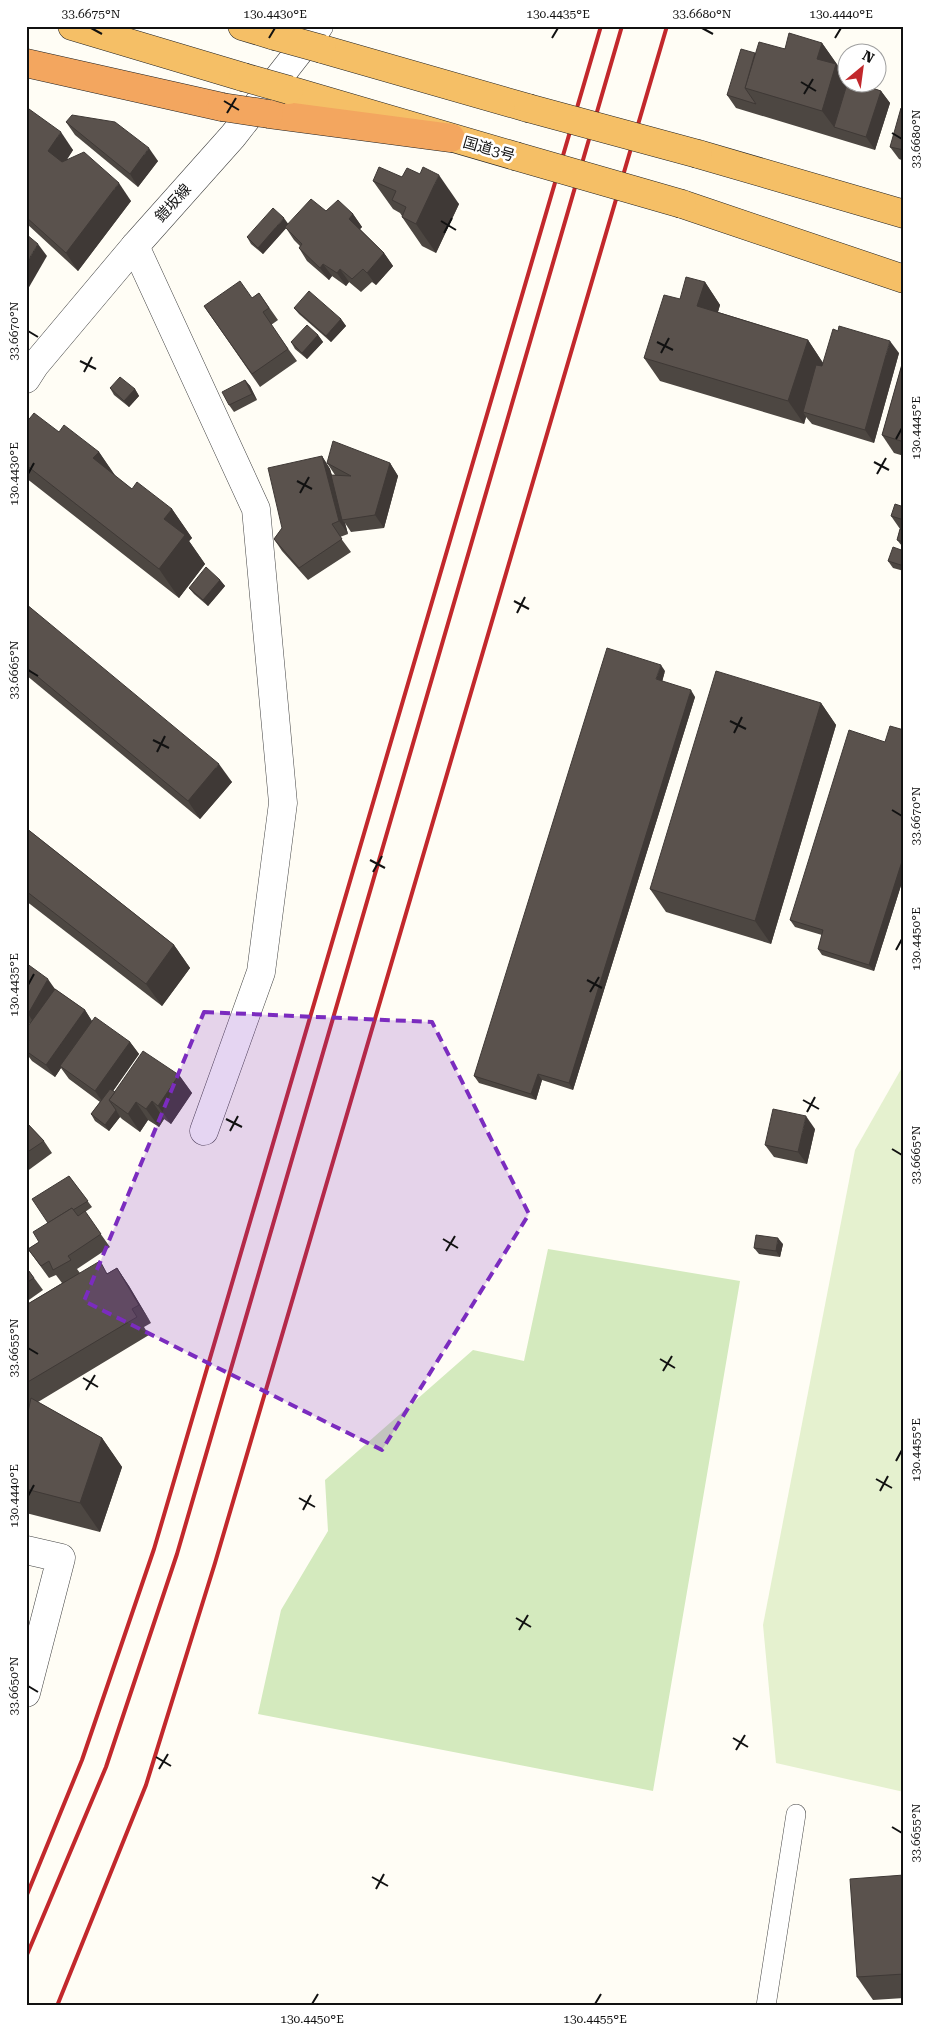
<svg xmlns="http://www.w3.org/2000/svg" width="930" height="2032" viewBox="0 0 930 2032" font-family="'Roboto Serif','Noto Sans JP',serif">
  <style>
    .green { fill: #d4eabe }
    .pitch { fill: #e5f1cf }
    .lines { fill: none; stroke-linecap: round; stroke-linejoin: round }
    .service-casing { stroke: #444; stroke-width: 20 }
    .minor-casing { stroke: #444; stroke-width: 29 }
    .trunk-casing { stroke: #222; stroke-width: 29 }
    .motorway-casing { stroke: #222; stroke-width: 29 }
    .service { stroke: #fff; stroke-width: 19 }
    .minor { stroke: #fff; stroke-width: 28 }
    .trunk { stroke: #f5bf66; stroke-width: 28 }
    .motorway { stroke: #f3a65f; stroke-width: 28 }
    .rail { stroke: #c2282c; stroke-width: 4 }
    .trunk-bridge-casing { stroke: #222; stroke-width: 29; stroke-linecap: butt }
    .motorway-bridge-casing { stroke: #222; stroke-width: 29; stroke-linecap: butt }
    .trunk-bridge { stroke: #f5bf66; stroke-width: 28 }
    .motorway-bridge { stroke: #f3a65f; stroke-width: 28 }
    .wall { fill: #4d4742 }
    .shaded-wall { fill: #3f3936 }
    .building { fill: #5a524d; stroke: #3f3936 }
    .marked { fill: #7b2cbf; fill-opacity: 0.2; stroke: #7b2cbf; stroke-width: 4; stroke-dasharray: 10 6; stroke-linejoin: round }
    .ticks { fill: none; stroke: #111; stroke-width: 2 }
    .labels { text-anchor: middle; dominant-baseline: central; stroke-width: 5; stroke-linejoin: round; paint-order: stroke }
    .street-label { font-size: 15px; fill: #111; stroke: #fff }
    .neatline { fill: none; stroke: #111; stroke-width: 2 }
    .ticks-label { font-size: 12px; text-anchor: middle; fill: #111 }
  </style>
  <rect width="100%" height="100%" fill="#fffdf5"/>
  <!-- green -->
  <path class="green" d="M 548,1249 L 740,1281 L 653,1791 L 258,1714 L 281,1610 L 328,1531 L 325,1480 L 473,1350 L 524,1361 Z"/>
  <!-- pitch -->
  <path class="pitch" d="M 904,1064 L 904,1792 L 776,1763 L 763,1625 L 855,1150 Z"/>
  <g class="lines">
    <!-- service casing -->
    <g class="service-casing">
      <path id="service" d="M 766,2006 L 796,1814"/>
    </g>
    <!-- minor casing -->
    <g class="minor-casing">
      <g id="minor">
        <path d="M 135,246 L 256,509 L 283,803 L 261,972 L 204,1131"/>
        <path d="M 26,379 L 35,365 L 135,246 L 233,136 L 319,26"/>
        <path d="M 26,1550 L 61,1558 L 26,1693"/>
      </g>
    </g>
    <!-- trunk casing -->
    <g class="trunk-casing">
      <g id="trunk">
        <path d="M 72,26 L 243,77"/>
        <path d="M 242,26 L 275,36"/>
        <path d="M 322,49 L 528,108"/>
        <path d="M 289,90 L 515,156"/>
        <path d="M 698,154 L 904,214"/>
        <path d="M 682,204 L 904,279"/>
      </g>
    </g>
    <!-- motorway casing -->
    <g class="motorway-casing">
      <g id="motorway">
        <path d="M 26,63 L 222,107"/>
        <path d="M 269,114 L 451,138"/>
      </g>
    </g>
    <!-- service -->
    <use href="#service" class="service"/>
    <!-- minor -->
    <use href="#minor" class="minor"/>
    <!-- trunk -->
    <use href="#trunk" class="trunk"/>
    <!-- motorway -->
    <use href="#motorway" class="motorway"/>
    <!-- rail -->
    <g class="rail">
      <path d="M 26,1897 L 82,1760 L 154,1549 L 601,26"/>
      <path d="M 26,1957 L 106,1767 L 177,1554 L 622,26"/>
      <path d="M 57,2006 L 146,1785 L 215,1563 L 667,26"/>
    </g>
    <!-- trunk-bridge casing -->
    <g class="trunk-bridge-casing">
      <g id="trunk-bridge">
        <path d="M 275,36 L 322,49"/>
        <path d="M 243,77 L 289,90"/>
        <path d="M 528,108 L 698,154"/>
        <path d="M 515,156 L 682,204"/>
      </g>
    </g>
    <!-- motorway-bridge casing -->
    <g class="motorway-bridge-casing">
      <path id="motorway-bridge" d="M 222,107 L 269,114"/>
    </g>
    <!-- trunk-bridge -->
    <use href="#trunk-bridge" class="trunk-bridge"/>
    <!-- motorway-bridge -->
    <use href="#motorway-bridge" class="motorway-bridge"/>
  </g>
  <!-- wall -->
  <g class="wall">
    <path d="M 822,43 L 848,80 L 881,91 L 890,103 L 875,150 L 736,108 L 727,95 L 755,53 Z"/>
    <path d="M 904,109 L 904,161 L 899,159 L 890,147 Z"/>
    <path d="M 26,110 L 73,150 L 67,159 L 131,201 L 78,271 L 26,223 Z"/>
    <path d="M 66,122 L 158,161 L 138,187 L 75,135 Z"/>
    <path d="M 420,174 L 459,204 L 436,253 L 422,246 L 402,217 L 402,216 L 400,213 L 393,209 L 373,181 Z"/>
    <path d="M 326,211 L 353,214 L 362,227 L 360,229 L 384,253 L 393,266 L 376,285 L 372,282 L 361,292 L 349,282 L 346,286 L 332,276 L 329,280 L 307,261 L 299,248 L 300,246 L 294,240 L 286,228 L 263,254 L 251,244 L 247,237 Z"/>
    <path d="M 705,282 L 720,305 L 718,312 L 808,340 L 823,363 L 899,353 L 874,443 L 812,424 L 806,417 L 804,424 L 660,381 L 644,358 L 680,299 Z"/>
    <path d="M 259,293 L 278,320 L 271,325 L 297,361 L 260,387 L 204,306 L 252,298 Z"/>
    <path d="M 294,308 L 341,319 L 346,326 L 331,342 L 299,314 Z"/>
    <path d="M 318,335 L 323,342 L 307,359 L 295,349 L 291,342 Z"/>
    <path d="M 904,357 L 904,456 L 894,453 L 882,435 Z"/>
    <path d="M 245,380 L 250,386 L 257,400 L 234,412 L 229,405 Z"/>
    <path d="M 110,388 L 135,389 L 139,396 L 129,407 L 114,395 Z"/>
    <path d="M 26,423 L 59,432 L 99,452 L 115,476 L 132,489 L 172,509 L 192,538 L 189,541 L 205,564 L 179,598 L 26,478 Z"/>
    <path d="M 322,456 L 330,469 L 332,475 L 335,475 L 327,463 L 390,463 L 398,476 L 384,528 L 351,532 L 345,523 L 348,534 L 340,537 L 351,552 L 308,580 L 282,551 L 274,539 L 282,528 Z"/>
    <path d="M 904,507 L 904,547 L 902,546 L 897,540 L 900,529 L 891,516 Z"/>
    <path d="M 904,551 L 904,571 L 893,568 L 888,561 Z"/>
    <path d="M 220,580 L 225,586 L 208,606 L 194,594 L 189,588 Z"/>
    <path d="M 26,604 L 232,782 L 200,819 L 26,675 Z"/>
    <path d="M 665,671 L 662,681 L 695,697 L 573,1090 L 542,1080 L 536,1100 L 479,1083 L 474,1076 Z"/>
    <path d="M 821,703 L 836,725 L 771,944 L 666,912 L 650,889 Z"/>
    <path d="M 904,730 L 904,876 L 874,971 L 822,955 L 818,949 L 822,935 L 795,927 L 790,920 L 885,742 Z"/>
    <path d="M 26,828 L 174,945 L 190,968 L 162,1006 L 26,901 Z"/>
    <path d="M 26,963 L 55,989 L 85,1010 L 92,1021 L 130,1042 L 139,1054 L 113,1091 L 115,1092 L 179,1075 L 192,1093 L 171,1124 L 164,1119 L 159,1127 L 148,1120 L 140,1132 L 122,1119 L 120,1117 L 109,1131 L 95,1121 L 91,1114 L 100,1102 L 69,1079 L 61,1068 L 55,1077 L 32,1061 L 26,1053 L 26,1044 L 27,1042 L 26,1041 L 26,1029 L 30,1024 L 26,1022 Z"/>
    <path d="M 26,1122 L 44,1141 L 52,1153 L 26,1172 Z"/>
    <path d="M 815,1129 L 807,1164 L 774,1157 L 765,1145 Z"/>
    <path d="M 69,1176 L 92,1207 L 85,1212 L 110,1247 L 77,1269 L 80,1273 L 108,1273 L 117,1268 L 129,1286 L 151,1323 L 144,1327 L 149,1335 L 38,1402 L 102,1438 L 122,1467 L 100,1532 L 26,1513 L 26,1421 L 29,1406 L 26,1401 L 26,1305 L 62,1283 L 56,1275 L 49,1278 L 28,1249 L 39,1242 Z"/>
    <path d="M 783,1244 L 780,1257 L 759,1254 L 754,1248 Z"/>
    <path d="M 26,1267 L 43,1290 L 26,1302 Z"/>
    <path d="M 904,1875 L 904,1998 L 873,2000 L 857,1977 Z"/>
  </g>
  <!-- shaded-wall -->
  <g class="shaded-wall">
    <path d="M 822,43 L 848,80 L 834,127 L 822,111 L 817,59 Z"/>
    <path d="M 881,91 L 890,103 L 875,150 L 866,137 Z"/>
    <path d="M 61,132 L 73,150 L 61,169 L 48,151 Z"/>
    <path d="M 149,148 L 158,161 L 138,187 L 130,174 Z"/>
    <path d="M 439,175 L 459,204 L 436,253 L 416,224 Z"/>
    <path d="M 119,183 L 131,201 L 78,271 L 66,253 Z"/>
    <path d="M 353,214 L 362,227 L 358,231 L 349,219 Z"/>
    <path d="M 284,218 L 289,225 L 263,254 L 258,248 Z"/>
    <path d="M 38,244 L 47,256 L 28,289 L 26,287 L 26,264 Z"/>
    <path d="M 384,253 L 393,266 L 376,285 L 367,273 Z"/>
    <path d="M 323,264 L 332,276 L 329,280 L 320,268 Z"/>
    <path d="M 340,269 L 349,282 L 346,286 L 337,273 Z"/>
    <path d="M 705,282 L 720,305 L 713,328 L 697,306 Z"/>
    <path d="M 341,319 L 346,326 L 331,342 L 326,336 Z"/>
    <path d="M 318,335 L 323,342 L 307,359 L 302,353 Z"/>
    <path d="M 808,340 L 823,363 L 807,413 L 803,412 L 806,417 L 804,424 L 788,401 Z"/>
    <path d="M 890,341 L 899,353 L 874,443 L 865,430 Z"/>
    <path d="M 245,380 L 250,386 L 257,400 L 252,394 Z"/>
    <path d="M 135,389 L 139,396 L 129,407 L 124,401 Z"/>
    <path d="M 99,452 L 119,481 L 93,458 Z"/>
    <path d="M 322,456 L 330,469 L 344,520 L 342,520 L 345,523 L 348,534 L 339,521 Z"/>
    <path d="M 390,463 L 398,476 L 384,528 L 375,515 Z"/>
    <path d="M 172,509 L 192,538 L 189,541 L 205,564 L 179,598 L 159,569 L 164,519 Z"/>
    <path d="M 220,580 L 225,586 L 208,606 L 203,600 Z"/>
    <path d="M 661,665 L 665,671 L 661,686 L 656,679 Z"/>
    <path d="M 691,690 L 695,697 L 573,1090 L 569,1083 Z"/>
    <path d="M 821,703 L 836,725 L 771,944 L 755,921 Z"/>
    <path d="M 219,764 L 232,782 L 200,819 L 188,801 Z"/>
    <path d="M 904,855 L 904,876 L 874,971 L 869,965 Z"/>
    <path d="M 174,945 L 190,968 L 162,1006 L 146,984 Z"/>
    <path d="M 48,979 L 57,992 L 37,1027 L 28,1014 Z"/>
    <path d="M 85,1010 L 93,1023 L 60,1066 L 61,1068 L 55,1077 L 46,1065 Z"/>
    <path d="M 130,1042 L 139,1054 L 104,1104 L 95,1091 Z"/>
    <path d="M 538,1074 L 542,1080 L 536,1100 L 531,1094 Z"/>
    <path d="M 179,1075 L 192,1093 L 171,1124 L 158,1106 Z"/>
    <path d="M 152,1101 L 164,1119 L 159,1127 L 146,1109 Z"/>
    <path d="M 136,1102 L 148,1120 L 140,1132 L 128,1114 Z"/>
    <path d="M 116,1110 L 120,1117 L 109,1131 L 105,1125 Z"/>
    <path d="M 806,1116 L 815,1129 L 807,1164 L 798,1152 Z"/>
    <path d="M 778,1238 L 783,1244 L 780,1257 L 776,1251 Z"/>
    <path d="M 117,1268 L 129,1286 L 151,1323 L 139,1305 Z"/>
    <path d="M 102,1438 L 122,1467 L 100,1532 L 80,1503 Z"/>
  </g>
  <!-- building -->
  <g class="building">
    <path d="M 789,33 L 822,43 L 817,59 L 836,64 L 822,111 L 745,88 L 759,42 L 785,49 Z"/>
    <path d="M 741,49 L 755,53 L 745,88 L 756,104 L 727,95 Z"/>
    <path d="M 848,81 L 848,82 L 855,82 L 881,91 L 866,137 L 834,127 Z"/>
    <path d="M 901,108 L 904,109 L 904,150 L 890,147 Z"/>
    <path d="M 29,109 L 61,132 L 48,151 L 62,162 L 84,152 L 119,183 L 66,253 L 26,217 L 26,110 Z"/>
    <path d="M 72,115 L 115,122 L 149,148 L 130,174 L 66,122 Z"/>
    <path d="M 379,167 L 402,177 L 407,168 L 420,174 L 423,167 L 439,175 L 416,224 L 402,217 L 406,207 L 392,200 L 396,191 L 373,181 Z"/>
    <path d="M 311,199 L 326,211 L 338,200 L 353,214 L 349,219 L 384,253 L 367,273 L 363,269 L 352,279 L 340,269 L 337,273 L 323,264 L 320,268 L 299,248 L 302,244 L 285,227 Z"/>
    <path d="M 273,208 L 284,218 L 258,248 L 247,237 Z"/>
    <path d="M 26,234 L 38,244 L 26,264 Z"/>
    <path d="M 686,277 L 705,282 L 697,306 L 808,340 L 788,401 L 644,358 L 664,295 L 680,299 Z"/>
    <path d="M 240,281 L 252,298 L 259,293 L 269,308 L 263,312 L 288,349 L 252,374 L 204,306 Z"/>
    <path d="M 309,291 L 341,319 L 326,336 L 294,308 Z"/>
    <path d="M 307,325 L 318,335 L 302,353 L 291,342 Z"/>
    <path d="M 839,326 L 890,341 L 865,430 L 803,412 L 816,365 L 822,366 L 833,329 L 838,331 Z"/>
    <path d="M 904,357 L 904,442 L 882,435 Z"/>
    <path d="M 120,377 L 135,389 L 124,401 L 110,388 Z"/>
    <path d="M 245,380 L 252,394 L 229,405 L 222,392 Z"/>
    <path d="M 34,413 L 59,432 L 64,425 L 99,452 L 93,458 L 132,489 L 137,482 L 172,509 L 164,519 L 185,535 L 159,569 L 26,465 L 26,423 Z"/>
    <path d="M 333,441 L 390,463 L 375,515 L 342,520 L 331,475 L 351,476 L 327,463 Z"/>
    <path d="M 322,456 L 339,521 L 332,524 L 342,539 L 299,568 L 274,539 L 282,528 L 268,468 Z"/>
    <path d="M 895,504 L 904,507 L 904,520 L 891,516 Z"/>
    <path d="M 900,529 L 904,530 L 904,542 L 897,540 Z"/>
    <path d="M 893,547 L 904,551 L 904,566 L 888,561 Z"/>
    <path d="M 206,567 L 220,580 L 203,600 L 189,588 Z"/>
    <path d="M 26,604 L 219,764 L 188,801 L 26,667 Z"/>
    <path d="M 607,648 L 661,665 L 656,679 L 691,690 L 569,1083 L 538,1074 L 531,1094 L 474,1076 Z"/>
    <path d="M 716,671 L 821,703 L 755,921 L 650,889 Z"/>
    <path d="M 890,726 L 904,730 L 904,855 L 869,965 L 818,949 L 823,930 L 790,920 L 849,730 L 885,742 Z"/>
    <path d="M 26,828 L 174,945 L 146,984 L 26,891 Z"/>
    <path d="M 26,963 L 48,979 L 28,1014 L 26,1013 Z"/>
    <path d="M 55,989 L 85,1010 L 46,1065 L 26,1051 L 26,1044 L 29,1040 L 26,1038 L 26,1029 Z"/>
    <path d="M 95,1017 L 130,1042 L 95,1091 L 60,1066 Z"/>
    <path d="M 143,1051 L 179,1075 L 158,1106 L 152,1101 L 146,1109 L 136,1102 L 128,1114 L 109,1100 Z"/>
    <path d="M 110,1089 L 115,1092 L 109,1100 L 116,1110 L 105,1125 L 91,1114 Z"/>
    <path d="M 773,1109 L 806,1116 L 798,1152 L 765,1145 Z"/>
    <path d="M 26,1122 L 44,1141 L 26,1153 Z"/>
    <path d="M 69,1176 L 88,1201 L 73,1210 L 72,1208 L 48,1223 L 32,1199 Z"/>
    <path d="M 72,1208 L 78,1216 L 85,1211 L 101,1234 L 68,1256 L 71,1260 L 53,1270 L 49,1261 L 41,1266 L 28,1249 L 39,1242 L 33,1232 Z"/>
    <path d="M 756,1235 L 778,1238 L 776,1251 L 754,1248 Z"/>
    <path d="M 100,1261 L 107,1274 L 117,1268 L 139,1305 L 132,1309 L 137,1317 L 26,1383 L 26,1305 Z"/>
    <path d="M 26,1267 L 34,1278 L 26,1283 Z"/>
    <path d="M 31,1398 L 102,1438 L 80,1503 L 26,1489 L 26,1421 Z"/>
    <path d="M 904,1875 L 904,1974 L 857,1977 L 850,1879 Z"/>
  </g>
  <!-- marked area -->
  <path class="marked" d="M 204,1012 L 432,1022 L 529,1214 L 382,1450 L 84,1301 Z"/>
  <!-- ticks -->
  <path class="ticks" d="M 91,28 L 102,34M 702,28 L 713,34M 269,38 L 275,28M 552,38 L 558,28M 835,38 L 841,28M 801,82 L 816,91M 804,94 L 813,79M 224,101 L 239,110M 227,113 L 236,98M 892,133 L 902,139M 441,221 L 456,230M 444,233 L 452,218M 28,331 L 38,337M 657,342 L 673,350M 661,353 L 669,338M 80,361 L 96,369M 84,372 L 92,357M 896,439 L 902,428M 874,462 L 889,470M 28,474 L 34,463M 877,474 L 886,458M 297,481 L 312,489M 300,493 L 309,477M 514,601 L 529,609M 517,613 L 525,597M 28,670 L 38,676M 730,721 L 746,729M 734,733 L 742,717M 153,740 L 169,748M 157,752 L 165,736M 892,810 L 902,816M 370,860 L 385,868M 373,872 L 382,856M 896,950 L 902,939M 587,980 L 602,988M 28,985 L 34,974M 590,992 L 599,977M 803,1100 L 819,1109M 807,1112 L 815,1097M 226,1119 L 242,1127M 230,1131 L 238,1116M 892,1149 L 902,1155M 443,1239 L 458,1248M 446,1251 L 455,1236M 28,1348 L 38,1354M 660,1359 L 675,1368M 663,1371 L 672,1356M 83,1378 L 98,1387M 86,1390 L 95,1375M 896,1461 L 902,1450M 876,1479 L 892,1488M 880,1491 L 888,1476M 28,1496 L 34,1485M 299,1498 L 315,1507M 303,1510 L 311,1495M 516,1618 L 531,1627M 519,1630 L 528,1615M 28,1686 L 38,1692M 733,1738 L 748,1747M 736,1750 L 745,1735M 156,1757 L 171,1766M 159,1769 L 168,1754M 892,1827 L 902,1833M 372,1877 L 388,1886M 376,1889 L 384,1874M 312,2004 L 318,1994M 595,2004 L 601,1994"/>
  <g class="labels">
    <!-- street labels -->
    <g class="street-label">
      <text transform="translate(489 149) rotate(16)">国道3号</text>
      <text transform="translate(173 203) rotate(-48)">鎧坂線</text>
    </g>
  </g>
  <!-- border -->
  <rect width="930" height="2032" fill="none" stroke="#ffffff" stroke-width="55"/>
  <!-- north arrow -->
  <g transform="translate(862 68) rotate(29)"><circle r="24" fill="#ffffff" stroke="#a0a0a0"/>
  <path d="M0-4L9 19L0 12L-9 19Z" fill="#c2282c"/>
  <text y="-8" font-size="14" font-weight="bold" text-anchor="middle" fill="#111111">N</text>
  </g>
  <rect x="28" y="28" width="874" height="1976" class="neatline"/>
  <g class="ticks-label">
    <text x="91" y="18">33.6675°N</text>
    <text x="275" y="18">130.4430°E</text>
    <text x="558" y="18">130.4435°E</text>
    <text x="702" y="18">33.6680°N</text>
    <text x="841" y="18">130.4440°E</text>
    <text transform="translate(916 139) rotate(-90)" y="4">33.6680°N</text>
    <text transform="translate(14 331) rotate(-90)" y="4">33.6670°N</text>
    <text transform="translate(916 428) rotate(-90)" y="4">130.4445°E</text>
    <text transform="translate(14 474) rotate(-90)" y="4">130.4430°E</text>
    <text transform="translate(14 670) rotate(-90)" y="4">33.6665°N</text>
    <text transform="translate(916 816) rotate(-90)" y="4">33.6670°N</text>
    <text transform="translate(916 939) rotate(-90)" y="4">130.4450°E</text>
    <text transform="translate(14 985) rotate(-90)" y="4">130.4435°E</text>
    <text transform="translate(916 1155) rotate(-90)" y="4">33.6665°N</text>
    <text transform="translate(14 1348) rotate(-90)" y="4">33.6655°N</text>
    <text transform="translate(916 1450) rotate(-90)" y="4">130.4455°E</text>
    <text transform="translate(14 1496) rotate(-90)" y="4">130.4440°E</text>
    <text transform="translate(14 1686) rotate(-90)" y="4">33.6650°N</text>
    <text transform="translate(916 1833) rotate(-90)" y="4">33.6655°N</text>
    <text x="312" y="2023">130.4450°E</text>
    <text x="595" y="2023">130.4455°E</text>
  </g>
</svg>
